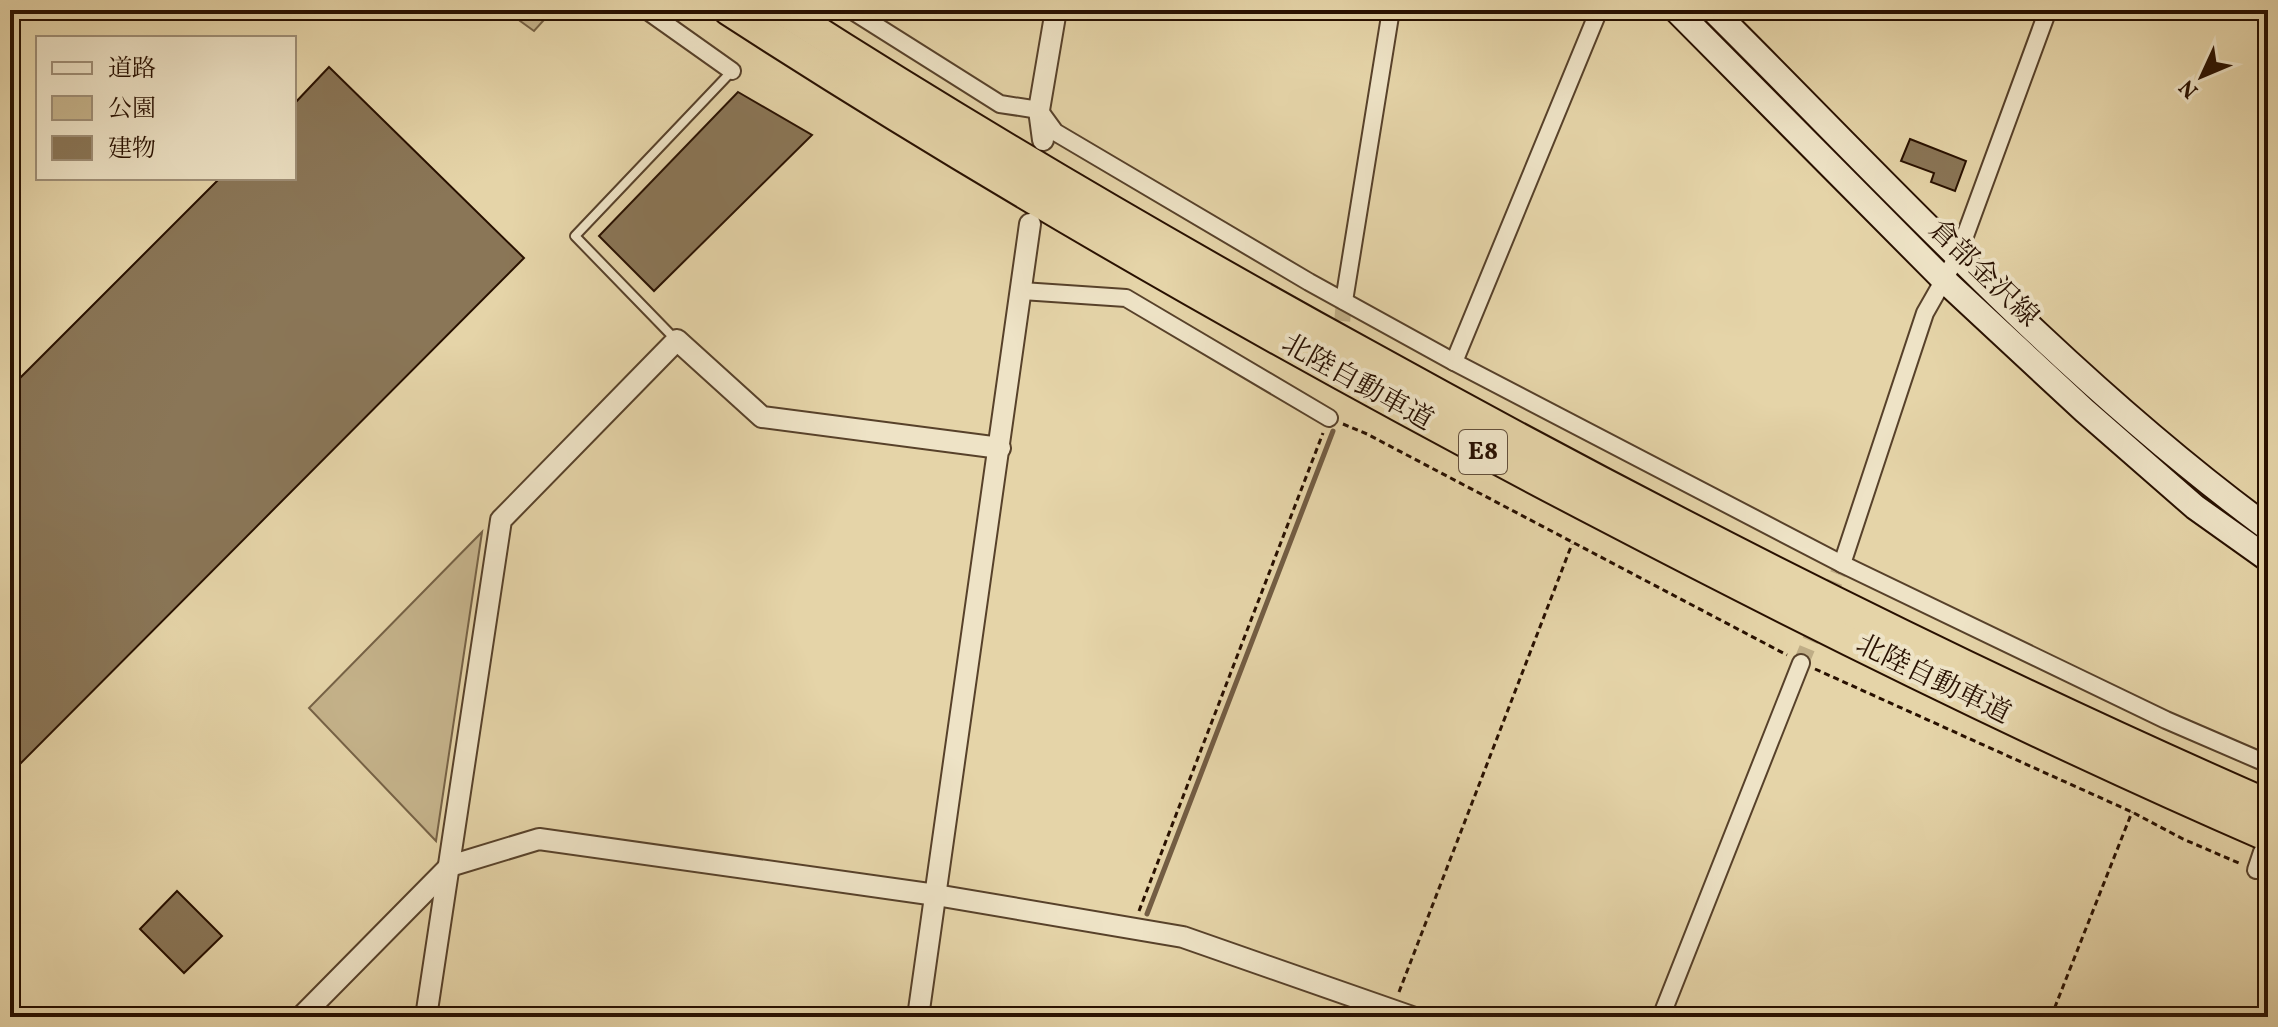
<svg xmlns="http://www.w3.org/2000/svg" width="2278" height="1027" viewBox="0 0 2278 1027" font-family="Vollkorn,'Noto Serif JP',serif">
  <style>
    .green { fill: #c5b38b; stroke: #766246; stroke-width: 2 }
    .lines { fill: none; stroke-linecap: round; stroke-linejoin: round }
    .stream { stroke: #735d43; stroke-width: 5 }
    .building { fill: #8a7657; stroke: #281000; stroke-width: 2 }
    .minor-tunnel { stroke: #bfad86; stroke-width: 16; stroke-dasharray: 16 8; stroke-linecap: butt }
    .service-casing { stroke: #57412a; stroke-width: 12 }
    .minor-casing { stroke: #57412a; stroke-width: 20 }
    .tertiary-casing { stroke: #57412a; stroke-width: 24 }
    .secondary-casing { stroke: #281000; stroke-width: 28 }
    .motorway-casing { stroke: #281000; stroke-width: 34 }
    .path { stroke: #281000; stroke-width: 3; stroke-dasharray: 6 4; stroke-linecap: butt }
    .service { stroke: #eee3c6; stroke-width: 8 }
    .minor { stroke: #eee3c6; stroke-width: 16 }
    .tertiary { stroke: #eee3c6; stroke-width: 20 }
    .secondary { stroke: #eee3c6; stroke-width: 24 }
    .motorway { stroke: #e5d4a8; stroke-width: 30 }
    .labels { text-anchor: middle; dominant-baseline: central; stroke-width: 8; stroke-linejoin: round; paint-order: stroke }
    .shield { fill: #eee3c6; stroke: #634f3b; stroke-width: 2 }
    .shield-label { font-size: 26px; font-weight: bold; fill: #281000 }
    .street-label { font-size: 28px; fill: #281000; stroke: #eee3c6 }
  </style>
  <rect width="100%" height="100%" fill="#e5d4a8"/>
  <filter id="stains"><feTurbulence type="fractalNoise" baseFrequency=".0025" numOctaves="4"/><feColorMatrix values="0 0 0 0 .2 0 0 0 0 .09 0 0 0 0 .02 0 0 0 .5 -.17"/></filter>
  <radialGradient id="worn" r=".72"><stop offset=".6" stop-color="#630" stop-opacity="0"/><stop offset="1" stop-color="#630" stop-opacity=".3"/></radialGradient>
  <!-- green -->
  <g class="green">
    <path d="M 505,10 L 553,10 L 534,31 Z"/>
    <path d="M 482,532 L 436,841 L 309,708 Z"/>
  </g>
  <g class="lines">
    <!-- stream -->
    <path class="stream" d="M 1147,914 L 1333,431"/>
  </g>
  <!-- building -->
  <g class="building">
    <path d="M 329,67 L 524,258 L 10,774 L 10,388 L 220,178 L 294,178 L 294,104 Z"/>
    <path d="M 738,92 L 812,135 L 654,291 L 599,236 Z"/>
    <path d="M 1910,139 L 1966,161 L 1955,191 L 1931,182 L 1934,173 L 1901,161 Z"/>
    <path d="M 177,891 L 222,936 L 184,973 L 140,929 Z"/>
  </g>
  <g class="lines">
    <!-- minor-tunnel -->
    <g class="minor-tunnel">
      <path d="M 1340,345 L 1344,301"/>
      <path d="M 1801,663 L 1842,564"/>
    </g>
    <!-- service casing -->
    <g class="service-casing">
      <path id="service" d="M 676,340 L 575,236 L 732,71"/>
    </g>
    <!-- minor casing -->
    <g class="minor-casing">
      <g id="minor">
        <path d="M 646,10 L 732,71"/>
        <path d="M 851,10 L 1000,104 L 1039,110 L 1055,132 L 1309,282 L 1454,362 L 1842,564 L 2166,720 L 2268,764"/>
        <path d="M 1022,291 L 1126,298 L 1329,418"/>
        <path d="M 1344,301 L 1391,10"/>
        <path d="M 1454,362 L 1599,10"/>
        <path d="M 1842,564 L 1925,313 L 1958,255 L 2048,10"/>
        <path d="M 2256,870 L 2262,852"/>
        <path d="M 1661,1017 L 1801,663"/>
      </g>
    </g>
    <!-- tertiary casing -->
    <g class="tertiary-casing">
      <g id="tertiary">
        <path d="M 1043,140 L 1039,110 L 1056,10"/>
        <path d="M 301,1017 L 450,866 L 539,839 L 936,895 L 1183,937 L 1412,1017"/>
        <path d="M 426,1017 L 501,520 L 677,340 L 762,417 L 1000,448"/>
        <path d="M 918,1017 L 1030,224"/>
      </g>
    </g>
    <!-- secondary casing -->
    <g class="secondary-casing">
      <g id="secondary">
        <path d="M 1676,10 L 1945,281 L 2085,411 L 2195,507 L 2268,559"/>
        <path d="M 1713,10 C 1892,188 2064,378 2268,528"/>
      </g>
    </g>
    <!-- motorway casing -->
    <g class="motorway-casing">
      <g id="motorway">
        <path d="M 729,10 C 1012,193 1305,359 1604,515 C 1822,629 2043,738 2268,836"/>
        <path d="M 783,10 C 973,132 1168,246 1366,355 C 1660,518 1960,670 2268,805"/>
      </g>
    </g>
    <!-- path -->
    <g class="path">
      <path d="M 1343,424 L 1367,434 L 1787,655"/>
      <path d="M 1815,669 L 2132,812 L 2183,839 L 2241,864"/>
      <path d="M 1139,911 L 1323,433"/>
      <path d="M 1399,992 L 1572,544"/>
      <path d="M 2051,1017 L 2132,812"/>
    </g>
    <!-- service -->
    <use href="#service" class="service"/>
    <!-- minor -->
    <use href="#minor" class="minor"/>
    <!-- tertiary -->
    <use href="#tertiary" class="tertiary"/>
    <!-- secondary -->
    <use href="#secondary" class="secondary"/>
    <!-- motorway -->
    <use href="#motorway" class="motorway"/>
  </g>
  <g class="labels">
    <!-- shield labels -->
    <rect class="shield" x="1459" y="430" width="48" height="44" rx="6"/>
    <g class="shield-label">
      <text x="1483" y="452">E8</text>
    </g>
    <!-- street labels -->
    <g class="street-label">
      <text transform="translate(1983 274) rotate(44)">倉部金沢線</text>
      <text transform="translate(1357 383) rotate(29)">北陸自動車道</text>
      <text transform="translate(1933 680) rotate(26)">北陸自動車道</text>
    </g>
  </g>
  <!-- margin -->
  <rect width="2278" height="1027" fill="none" stroke="#e5d4a8" stroke-width="40"/>
  <rect x="12" y="12" width="2254" height="1003" fill="none" stroke="#281000" stroke-width="4"/>
  <rect x="20" y="20" width="2238" height="987" fill="none" stroke="#281000" stroke-width="2"/>
  <!-- legend -->
  <rect x="36" y="36" width="260" height="144" fill="#eee3c6" stroke="#9f8f77" stroke-width="2"/>
  <rect x="52" y="62" width="40" height="12" fill="#eee3c6" stroke="#9f8f77" stroke-width="2"/>
  <text x="108" y="76" font-size="24" fill="#281000">道路</text>
  <rect x="52" y="96" width="40" height="24" fill="#c5b38b" stroke="#9f8f77" stroke-width="2"/>
  <text x="108" y="116" font-size="24" fill="#281000">公園</text>
  <rect x="52" y="136" width="40" height="24" fill="#8a7657" stroke="#9f8f77" stroke-width="2"/>
  <text x="108" y="156" font-size="24" fill="#281000">建物</text>
  <!-- north arrow -->
  <g transform="translate(2202 76) rotate(226)" stroke="#eee3c6" stroke-width="6" paint-order="stroke">
  <path d="M0-6L14 30L0 20L-14 30Z" fill="#281000"/>
  <text y="-12" font-size="22" font-weight="bold" text-anchor="middle" fill="#281000">N</text>
  </g>
  <rect width="100%" height="100%" filter="url(#stains)"/>
  <rect width="100%" height="100%" fill="url(#worn)"/>
</svg>
